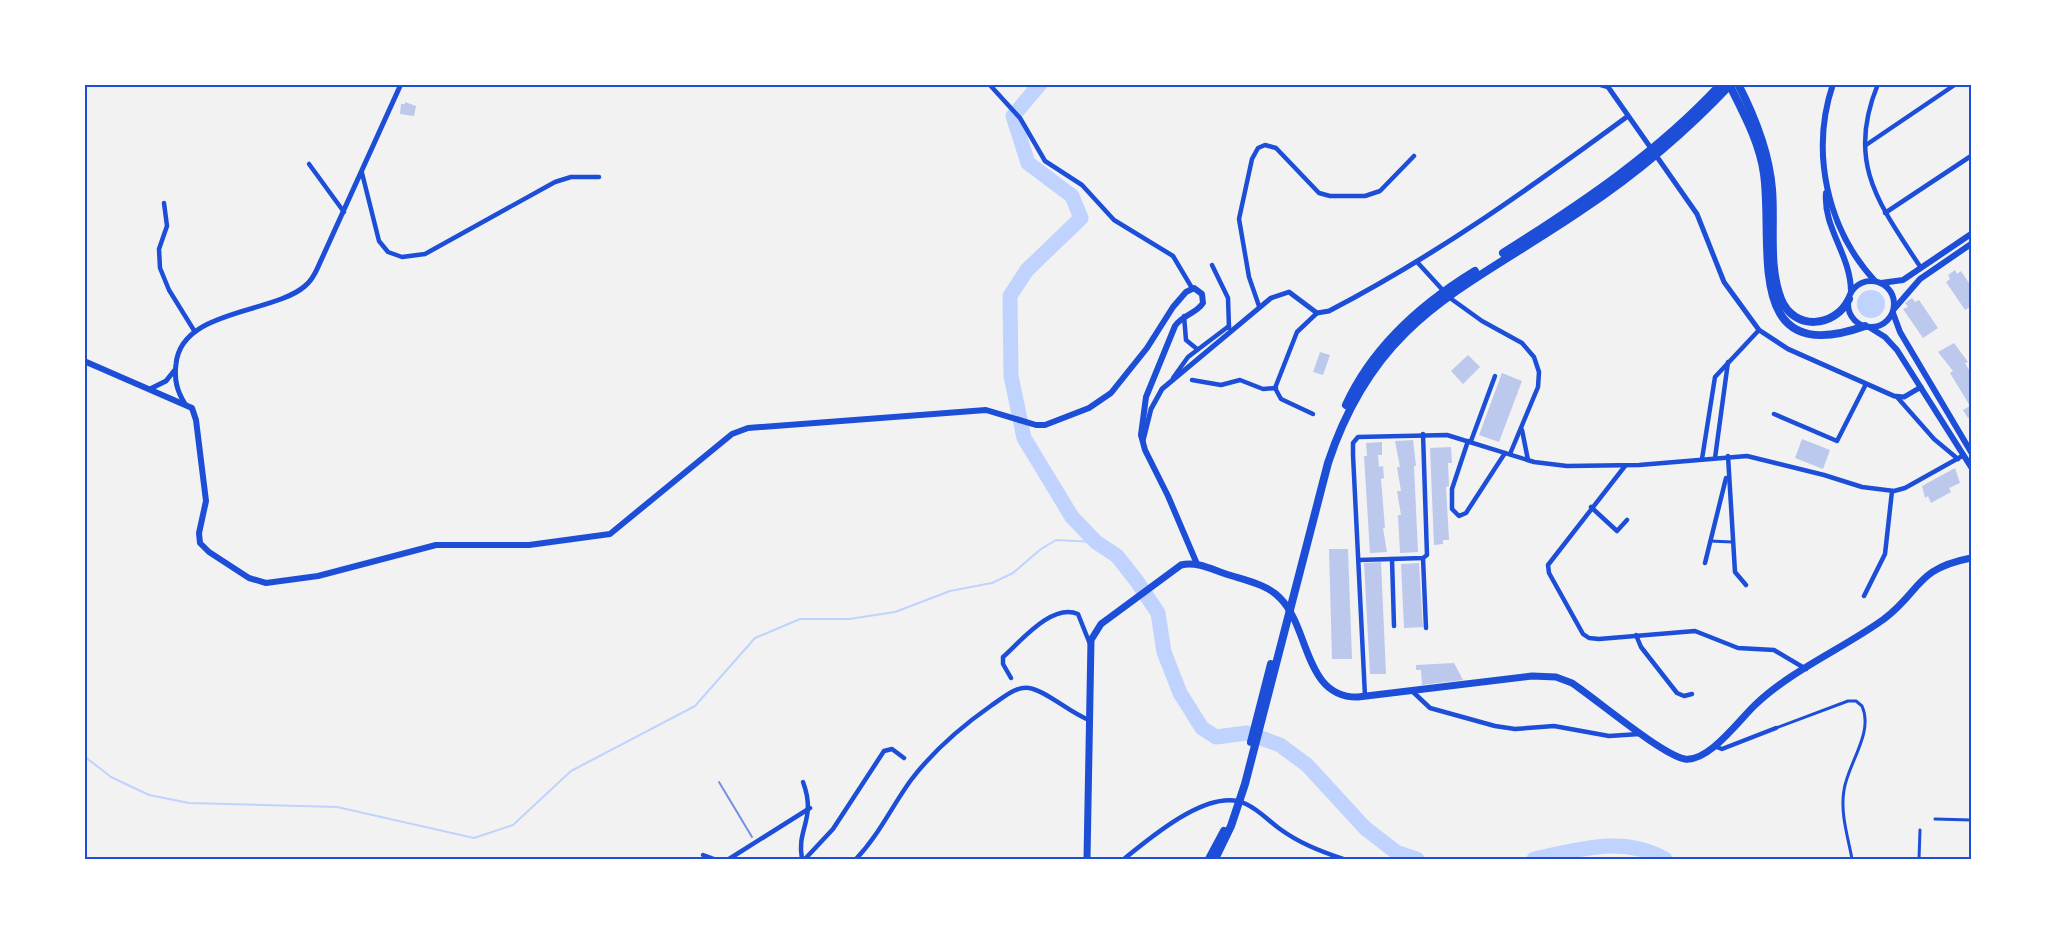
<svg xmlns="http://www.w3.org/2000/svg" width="2055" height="943" viewBox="0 0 2055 943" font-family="Montserrat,sans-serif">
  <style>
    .water { fill: #bfd3fe }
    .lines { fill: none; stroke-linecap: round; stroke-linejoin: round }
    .stream { stroke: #bfd3fe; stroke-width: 2 }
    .river { stroke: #bfd3fe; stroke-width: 15 }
    .building { fill: #bdc9ec }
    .pedestrian { stroke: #1d4ed8; stroke-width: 3 }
    .minor { stroke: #1d4ed8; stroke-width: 4.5 }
    .tertiary { stroke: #1d4ed8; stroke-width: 5 }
    .secondary { stroke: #1d4ed8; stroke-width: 6 }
    .primary { stroke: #1d4ed8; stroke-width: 7 }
    .trunk { stroke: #1d4ed8; stroke-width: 8 }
    .rail { stroke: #7290e2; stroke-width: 2 }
    .neatline { fill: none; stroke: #1d4ed8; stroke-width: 2 }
  </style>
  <rect width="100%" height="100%" fill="#f2f2f2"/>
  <!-- water -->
  <circle class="water" cx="1871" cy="304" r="14"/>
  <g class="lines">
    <!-- stream -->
    <path class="stream" d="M 84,756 L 111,777 L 149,795 L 189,803 L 337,807 L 474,838 L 513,825 L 571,771 L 695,706 L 755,638 L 800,619 L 849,619 L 895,612 L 950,591 L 992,583 L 1013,573 L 1041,549 L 1056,540 L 1096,542"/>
    <!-- river -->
    <g class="river">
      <path d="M 1040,84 L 1013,116 L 1028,163 L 1072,196 L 1081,218 L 1027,270 L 1010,296 L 1011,376 L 1024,438 L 1072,517 L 1096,542 L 1117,556 L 1136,580 L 1158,613 L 1164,652 L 1180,693 L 1202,728 L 1216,737 L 1247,733 L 1280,745 L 1307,765 L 1365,828 L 1396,852 L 1417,859"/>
      <path d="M 1534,859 C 1579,850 1622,835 1665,859"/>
    </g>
  </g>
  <!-- building -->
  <g class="building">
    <path d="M 405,102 L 416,106 L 414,116 L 400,114 L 401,104 L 405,104 Z"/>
    <path d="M 1955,270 L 1957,274 L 1961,271 L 1971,286 L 1971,306 L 1965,310 L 1946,282 L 1950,279 L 1948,275 Z"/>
    <path d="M 1912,298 L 1915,302 L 1919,300 L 1938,328 L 1923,338 L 1903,309 L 1908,307 L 1905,303 Z"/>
    <path d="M 1954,343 L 1968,362 L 1965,363 L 1971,373 L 1971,416 L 1968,418 L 1963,410 L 1970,406 L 1950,373 L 1953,371 L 1938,352 Z"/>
    <path d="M 1320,352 L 1330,355 L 1323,375 L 1313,372 Z"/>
    <path d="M 1468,355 L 1480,367 L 1463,384 L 1451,371 Z"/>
    <path d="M 1502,373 L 1522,381 L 1499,442 L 1479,435 Z"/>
    <path d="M 1802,439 L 1830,450 L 1823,469 L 1795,458 Z"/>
    <path d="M 1413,440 L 1416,466 L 1414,466 L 1418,552 L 1400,553 L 1398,515 L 1401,515 L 1397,491 L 1401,491 L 1397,467 L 1400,467 L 1395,441 Z"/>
    <path d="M 1382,442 L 1382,455 L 1378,455 L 1379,467 L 1383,466 L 1384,478 L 1381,479 L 1385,528 L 1383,528 L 1387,552 L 1370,553 L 1364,456 L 1367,456 L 1366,443 Z"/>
    <path d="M 1451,447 L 1452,463 L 1448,463 L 1449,486 L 1446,487 L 1449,540 L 1443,540 L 1443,544 L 1434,545 L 1430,448 Z"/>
    <path d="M 1955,468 L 1960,483 L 1949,488 L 1951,492 L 1931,503 L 1928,496 L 1925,498 L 1922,486 Z"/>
    <path d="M 1329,549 L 1348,549 L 1352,659 L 1332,659 Z"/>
    <path d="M 1381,562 L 1386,674 L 1370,674 L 1364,563 Z"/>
    <path d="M 1419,563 L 1423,627 L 1404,628 L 1401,564 Z"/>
    <path d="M 1454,663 L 1463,680 L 1422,685 L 1421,670 L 1416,670 L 1416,665 Z"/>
  </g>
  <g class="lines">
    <!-- pedestrian -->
    <g class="pedestrian">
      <path d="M 1710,541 L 1732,542"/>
      <path d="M 1776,728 L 1848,701 L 1856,701 L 1862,706 C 1874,733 1848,763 1844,790 C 1840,813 1848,837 1852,859"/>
      <path d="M 1935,819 L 1971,820"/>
      <path d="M 1919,859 L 1920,830"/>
    </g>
    <!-- minor -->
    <g class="minor">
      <path d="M 989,84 L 1020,118 L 1045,161 L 1082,185 L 1114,220 L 1173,256 L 1192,288"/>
      <path d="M 1597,84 L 1608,87"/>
      <path d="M 1878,84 C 1845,163 1880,205 1921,268"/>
      <path d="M 1866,145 L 1956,84"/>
      <path d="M 309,164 L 344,212"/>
      <path d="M 362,173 L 379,241 L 388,252 L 402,257 L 425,254 L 555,182 L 571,177 L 599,177"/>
      <path d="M 164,203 L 167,226 L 159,249 L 160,268 L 169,290 L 195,332"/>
      <path d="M 1885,213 L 1971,156"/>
      <path d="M 1418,263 L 1450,298 L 1482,321 L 1522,343 L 1534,357 L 1539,372 L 1538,387 L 1510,454"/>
      <path d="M 1212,265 L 1228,298 L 1229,328"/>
      <path d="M 1259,306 L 1249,277 L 1239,219 L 1252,159 L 1258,148 L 1265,145 L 1276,148 L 1319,193 L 1330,196 L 1365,196 L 1380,191 L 1414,156"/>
      <path d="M 1184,316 L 1186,340 L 1197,349"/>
      <path d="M 1173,378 L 1188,357 L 1229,326"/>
      <path d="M 1192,380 L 1221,385 L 1240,380 L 1263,389 L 1276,388"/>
      <path d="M 1897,397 L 1934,439 L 1958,459"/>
      <path d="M 1313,414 L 1281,399 L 1275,388 L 1297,332 L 1317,313"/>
      <path d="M 1774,414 L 1837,441 L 1866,384"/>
      <path d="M 1522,430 L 1528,460"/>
      <path d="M 1468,441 L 1452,489 L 1452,509 L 1459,516 L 1466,513 L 1505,453"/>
      <path d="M 1471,441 L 1495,376"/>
      <path d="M 1728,456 L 1735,572 L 1746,585"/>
      <path d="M 1715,458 L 1728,362"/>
      <path d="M 1702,459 L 1715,377 L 1759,330"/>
      <path d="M 1625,466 L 1548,565 L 1549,573 L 1583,634 L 1589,638 L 1599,639 L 1695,631 L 1738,648 L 1774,650 L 1806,669"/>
      <path d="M 1591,507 L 1617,531 L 1627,520"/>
      <path d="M 1423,558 L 1426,628"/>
      <path d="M 1392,559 L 1394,626"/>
      <path d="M 1359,560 L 1423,558 L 1427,555 L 1423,434"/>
      <path d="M 1705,563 L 1726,478"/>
      <path d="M 1864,596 L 1885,554 L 1892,491"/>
      <path d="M 1636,635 L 1641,647 L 1677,693 L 1684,696 L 1692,694"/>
      <path d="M 1011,678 L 1003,664 L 1003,657 C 1021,641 1052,603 1078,614 L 1090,644"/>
      <path d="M 1412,691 L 1430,708 L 1495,726 L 1515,729 L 1554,726 L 1609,736 L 1640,734"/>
      <path d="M 1365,696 L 1353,455 L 1353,443 L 1358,437 L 1447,435 L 1534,462 L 1567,466 L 1639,465 L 1747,456 L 1824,475 L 1862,487 L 1894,491 L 1905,488 L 1964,455"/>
      <path d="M 1714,746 L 1722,749 L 1776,728"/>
      <path d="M 703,855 L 714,859"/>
      <path d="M 729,859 L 810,808"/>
      <path d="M 802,859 C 796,829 817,819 803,782"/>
      <path d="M 805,859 L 833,829 L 884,751 L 892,749 L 904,758"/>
      <path d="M 856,859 C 879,835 892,806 911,780 C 933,751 962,726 992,705 C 1003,698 1015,686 1029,688 C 1045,690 1070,713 1089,720"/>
      <path d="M 1124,859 C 1150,838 1210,786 1246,804 C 1259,810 1269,821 1280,829 C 1299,843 1320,851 1343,859"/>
    </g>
    <!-- tertiary -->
    <g class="tertiary">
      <path d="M 1606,84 L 1697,214 L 1724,282 L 1759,330 L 1788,349 L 1894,396 L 1904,397 L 1921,387"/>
      <path d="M 150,389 L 166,381 L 174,371"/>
      <path d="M 185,404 C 177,391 174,380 176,364 C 181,309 273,314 305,286 C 311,281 315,274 318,267 L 401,84"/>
      <path d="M 1143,441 L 1151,409 L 1162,389 L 1271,298 L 1289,292 L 1317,313 L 1329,311 C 1437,255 1530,188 1628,116"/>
    </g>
    <!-- secondary -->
    <g class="secondary">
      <path d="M 1833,84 C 1810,152 1827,229 1875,281"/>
      <path d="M 1826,193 C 1823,228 1851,255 1851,292"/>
      <circle cx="1871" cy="304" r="23"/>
      <path d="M 1881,283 L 1903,280 L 1971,234"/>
      <path d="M 1894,309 L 1920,279 L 1971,244"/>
      <path d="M 1893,313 L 1900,332 L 1971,452"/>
      <path d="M 1869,327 L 1885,337 L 1897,350 L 1971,467"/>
      <path d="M 84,361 L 192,408 L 196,420 L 206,501 L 199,533 L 200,543 L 209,552 L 249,578 L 266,583 L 318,576 L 436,545 L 529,545 L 610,534 L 732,434 L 748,428 L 986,410 L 1036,425 L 1045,425 L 1089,408 L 1111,393 L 1147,348 L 1173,307 L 1186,292 L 1194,288 L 1202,294 L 1203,303 C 1196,314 1182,315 1175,326 L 1146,397 L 1141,435 L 1145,450 L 1168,496 L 1197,564"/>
    </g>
    <!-- primary -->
    <path class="primary" d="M 1087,859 L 1091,640 L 1101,624 L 1181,565 C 1196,561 1211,569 1226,574 C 1244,580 1267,584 1280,598 C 1310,628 1304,698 1358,697 L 1532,676 L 1556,677 L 1572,683 C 1596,699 1662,755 1685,759 C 1709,762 1739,720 1755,705 C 1790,671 1844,648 1884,619 C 1922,590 1915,569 1971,558"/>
    <!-- trunk -->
    <g class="trunk">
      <path d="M 1729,84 C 1743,112 1760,143 1764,174 C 1774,245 1742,370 1865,326"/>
      <path d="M 1738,84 C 1755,117 1769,152 1772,189 C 1775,224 1768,266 1781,299 C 1794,331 1835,328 1849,299"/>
      <path d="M 1503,253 C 1582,203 1657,153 1721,84"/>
      <path d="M 1346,405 C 1373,346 1421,304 1475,271"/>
      <path d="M 1251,742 L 1271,664"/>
      <path d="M 1209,859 L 1224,831"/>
      <path d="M 1215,859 L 1231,826 L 1245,784 L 1328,463 C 1376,317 1466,289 1582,210 C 1636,174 1686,132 1731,84"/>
    </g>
    <!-- rail -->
    <path class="rail" d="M 719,782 L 752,837"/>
  </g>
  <!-- border -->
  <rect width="2055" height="943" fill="none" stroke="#ffffff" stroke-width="171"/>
  <rect x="86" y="86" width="1884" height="772" class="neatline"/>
</svg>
